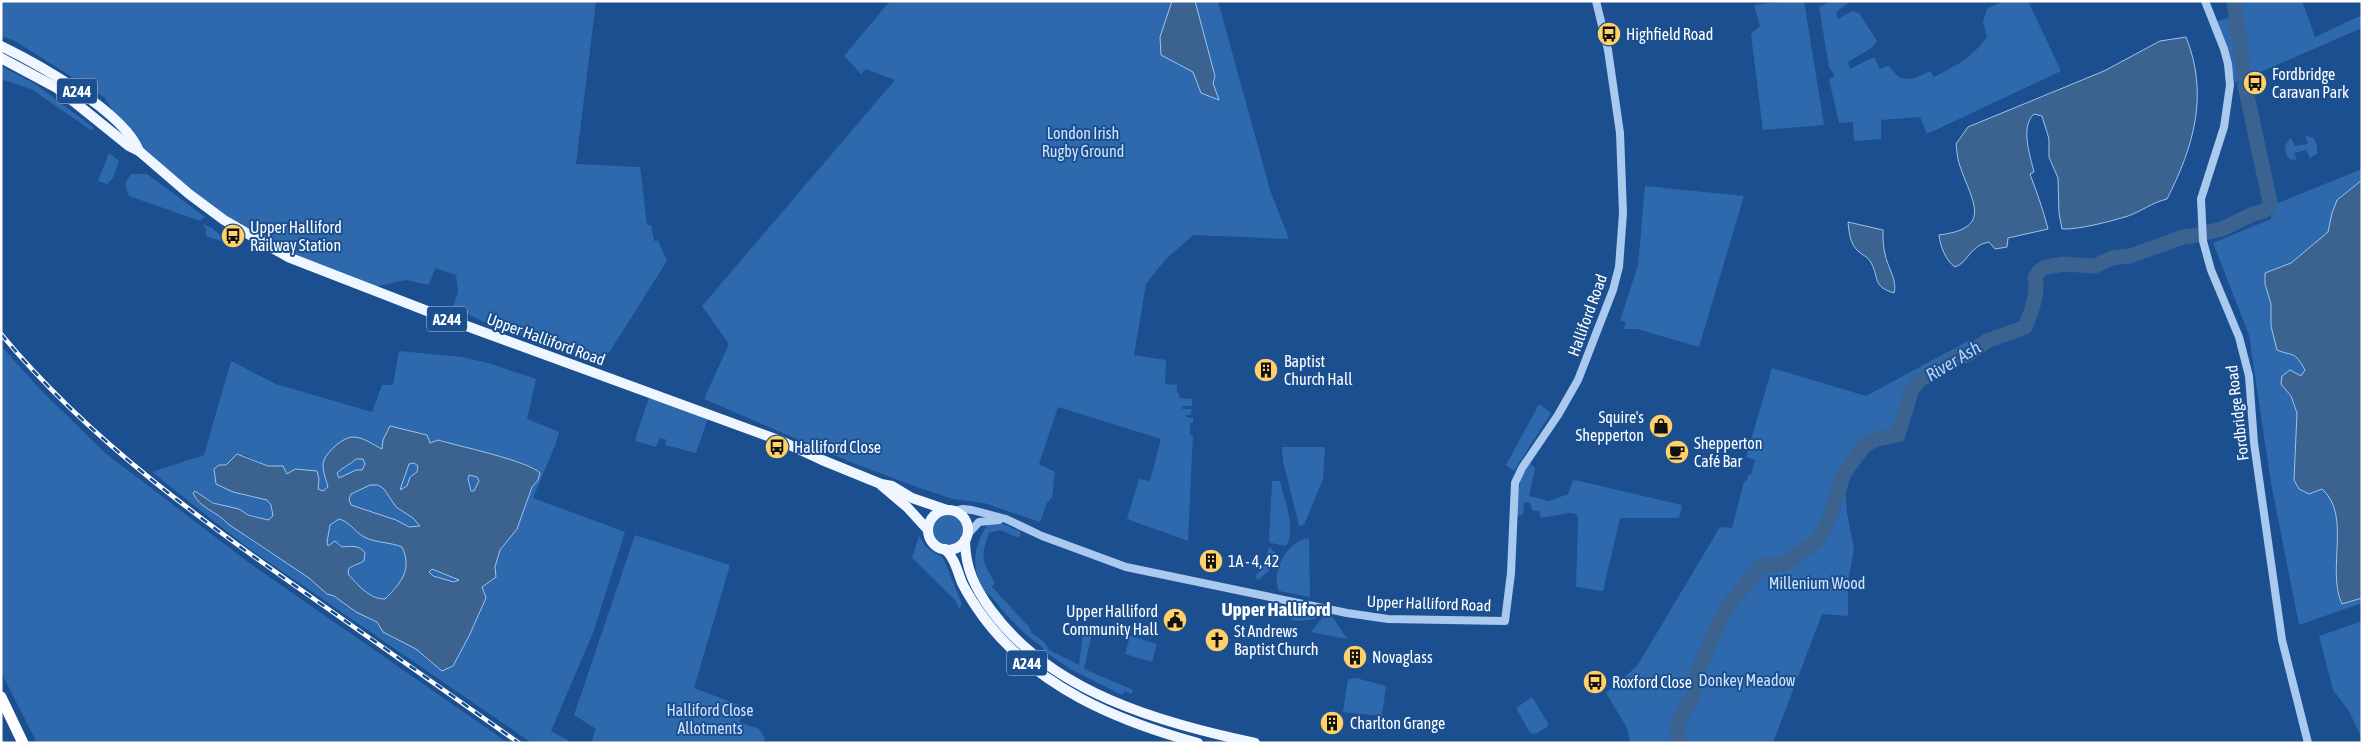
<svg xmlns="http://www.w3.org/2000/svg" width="2363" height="744" viewBox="0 0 2363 744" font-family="'Asap Condensed',sans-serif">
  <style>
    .green { fill: #2e69ad; fill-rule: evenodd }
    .water { fill: #3c6290; stroke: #9cc4f0; fill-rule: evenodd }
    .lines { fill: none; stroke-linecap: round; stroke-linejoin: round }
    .river { stroke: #3c6290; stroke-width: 15 }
    .tertiary { stroke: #a9c9ee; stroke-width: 8 }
    .primary { stroke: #f0f6ff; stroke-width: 10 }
    .motorway { stroke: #fff; stroke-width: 11 }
    .rail-casing { stroke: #fff; stroke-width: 4.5 }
    .rail { stroke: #1b4f8f; stroke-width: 2.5; stroke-dasharray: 8; stroke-linecap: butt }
    .labels { text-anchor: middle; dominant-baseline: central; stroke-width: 4; stroke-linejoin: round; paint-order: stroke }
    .shield { fill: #1b4f8f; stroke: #bbcadd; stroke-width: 1 }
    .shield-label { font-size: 15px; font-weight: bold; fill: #fff }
    .poi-label { font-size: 16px; fill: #fff; stroke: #1b4f8f; text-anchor: start }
    .park-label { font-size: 16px; fill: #cfe3fa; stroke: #1b4f8f }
    .street-label { font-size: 16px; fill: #fff; stroke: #1b4f8f }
    .water-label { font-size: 18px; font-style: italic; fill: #b5d3f5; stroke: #1b4f8f }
    .quarter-label { font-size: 19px; font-weight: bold; fill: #fff; stroke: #1b4f8f }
  </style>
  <rect width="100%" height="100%" fill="#1b4f8f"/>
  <!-- green -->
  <g class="green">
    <path d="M 1,1 L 596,1 L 576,164 L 640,167 L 647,225 L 651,225 L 654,241 L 658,240 L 667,261 L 610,351 L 598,365 L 482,321 L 453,307 L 458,292 L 456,275 L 435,268 L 429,285 L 406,280 L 368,288 L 264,245 L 139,151 L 104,97 L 15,41 L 1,36 Z"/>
    <path d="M 890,1 L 1218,1 L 1270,190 L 1289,239 L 1193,235 L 1165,260 L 1146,284 L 1134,355 L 1166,360 L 1165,384 L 1177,385 L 1177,393 L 1179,394 L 1179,398 L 1192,399 L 1192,406 L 1183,406 L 1182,409 L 1192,409 L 1191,415 L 1186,415 L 1186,417 L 1193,418 L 1193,423 L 1190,423 L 1190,435 L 1193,435 L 1188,541 L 1127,519 L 1139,479 L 1150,481 L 1161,439 L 1058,407 L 1039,464 L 1055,472 L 1052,497 L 1047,503 L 1040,522 L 984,503 L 953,499 L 914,486 L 848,461 L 704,399 L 729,344 L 702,306 L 895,80 L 866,69 L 861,74 L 844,56 Z"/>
    <path d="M 1788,1 L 1804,1 L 1824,125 L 1763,130 L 1751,34 L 1760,26 L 1754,5 Z"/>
    <path d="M 1831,1 L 1851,1 L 1836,12 L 1838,19 L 1852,11 L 1859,13 L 1877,41 L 1873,47 L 1848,62 L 1850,69 L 1874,57 L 1880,69 L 1888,66 L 1900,78 L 1913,79 L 1930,71 L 1934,77 C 1960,63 1968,61 1987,37 L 1983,22 L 1987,9 L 2003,1 L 2028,1 L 2061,71 L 1927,134 L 1920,117 L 1881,120 L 1881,139 L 1854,141 L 1853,122 L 1839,123 L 1829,79 L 1835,76 L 1829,67 L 1819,7 Z"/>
    <path d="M 2229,1 L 2302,1 L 2315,37 L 2362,15 L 2362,28 L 2235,83 L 2229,56 L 2217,21 L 2232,17 Z"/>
    <path d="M 1,66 L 35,84 L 94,128 L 91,130 L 31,89 L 1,79 Z"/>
    <path d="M 2305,136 L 2313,137 L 2317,145 L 2317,154 L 2310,158 L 2306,150 L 2294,153 L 2297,160 L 2290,159 C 2283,153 2284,144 2291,138 L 2295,146 L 2308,144 Z"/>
    <path d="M 109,153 L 119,161 L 113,178 L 107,184 L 98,181 Z"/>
    <path d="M 2362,169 L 2362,603 L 2299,625 L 2271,483 L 2249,335 L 2213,243 L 2271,219 L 2273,205 Z"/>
    <path d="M 131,174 L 147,174 L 205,217 L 200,221 L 129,196 L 125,184 Z"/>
    <path d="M 1645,186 L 1744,196 L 1699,347 L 1637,329 L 1623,329 L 1626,322 L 1620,321 L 1638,265 Z"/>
    <path d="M 202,224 L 212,228 L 225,239 L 224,242 L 206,236 L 206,229 Z"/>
    <path d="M 1970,340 L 1976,349 L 1967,355 L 1956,358 L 1919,381 L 1912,389 L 1898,435 L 1877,439 L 1865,445 L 1844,473 L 1847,513 L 1854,549 L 1848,581 L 1848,616 L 1822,614 L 1773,743 L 1684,743 C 1679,715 1690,717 1696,696 C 1705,667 1712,637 1729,610 C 1738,596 1751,582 1762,568 L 1788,565 L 1816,545 L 1813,540 L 1784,561 L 1760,562 L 1736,595 L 1724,606 L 1716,622 L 1698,665 L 1691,696 L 1679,715 L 1674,731 L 1676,743 L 1630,743 L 1627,728 L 1606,693 L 1637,666 L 1720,527 L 1732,528 L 1744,482 L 1747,480 L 1749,474 L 1751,475 L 1755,460 L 1746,457 L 1772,368 L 1866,396 Z"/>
    <path d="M 1,346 L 40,389 L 104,452 L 248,562 L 508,743 L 37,743 L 1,672 Z"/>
    <path d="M 399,351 L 462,357 L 488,363 L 536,379 L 527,419 L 559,432 L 556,443 L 533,498 L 625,532 L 593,633 L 551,731 L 573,743 L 532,743 L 248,548 L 152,472 L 204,455 L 231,361 L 276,384 L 372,412 L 382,385 L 393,385 ZM 387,430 L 430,443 L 516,461 L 535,468 L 538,480 L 532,487 L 517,529 L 500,550 L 495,567 L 482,587 L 486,598 L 469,636 L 453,666 L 431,663 L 416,649 L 383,632 L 377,622 L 356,612 L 334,596 L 327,594 L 309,578 L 249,539 L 195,498 L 201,494 C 220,509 246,512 268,520 L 273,516 L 271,505 L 267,500 L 243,495 L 221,487 L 219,465 L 226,465 L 244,455 L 268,466 L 277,466 L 287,474 L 319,479 L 318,489 L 323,491 L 328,487 L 323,471 L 362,439 L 383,449 Z"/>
    <path d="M 649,398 L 708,418 L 696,453 L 665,445 L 667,440 L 660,438 L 656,447 L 636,441 L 636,436 Z"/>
    <path d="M 1539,404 L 1551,413 L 1514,471 L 1506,465 Z"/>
    <path d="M 1282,447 L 1325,447 L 1323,479 L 1304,525 L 1299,526 L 1283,461 Z"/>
    <path d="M 356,459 L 363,459 L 365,464 L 362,470 L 356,470 L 339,478 L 336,474 C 343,467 350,466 356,459 Z"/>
    <path d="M 414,463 L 418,466 L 417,472 L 410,477 L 407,486 L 400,491 L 409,464 Z"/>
    <path d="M 1530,463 L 1535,468 L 1529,496 L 1549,501 L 1568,494 L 1573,480 L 1579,481 L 1682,505 L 1679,518 L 1620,518 L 1603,591 L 1576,587 L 1578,518 L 1576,514 L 1570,513 L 1541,518 L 1539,511 L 1533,511 L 1529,502 L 1524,503 L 1523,515 L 1515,516 L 1521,477 Z"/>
    <path d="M 469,475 L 477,477 L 479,482 L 475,491 L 472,491 L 468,479 Z"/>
    <path d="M 1272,481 L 1280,481 C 1284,500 1297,529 1286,546 L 1271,543 L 1269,540 Z"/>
    <path d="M 370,485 L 378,485 L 384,489 L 396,507 L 413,518 L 420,526 L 409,528 L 396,520 L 351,505 L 349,499 L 351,494 Z"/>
    <circle cx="948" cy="530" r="16"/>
    <path d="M 339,519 L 347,521 L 354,530 L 402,547 C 413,570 400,584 385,599 C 369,599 358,585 348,574 L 349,568 L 356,566 L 354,546 L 342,547 L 339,543 L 329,546 L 327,542 L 330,525 Z"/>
    <path d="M 1001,523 L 1021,532 L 1019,538 L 1000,530 L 989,533 C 980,557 982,562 995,583 L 992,587 L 1029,627 L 1032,633 L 1045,643 L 1049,650 L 1079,665 L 1083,632 L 1093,628 L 1084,669 L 1133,690 L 1131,694 L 1125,691 L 1122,695 L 1072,670 L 1045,652 L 1042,647 C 1023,633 1009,619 995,601 C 992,596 987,594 984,590 C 970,568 974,544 988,524 Z"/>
    <path d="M 635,535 L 730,565 L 694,688 L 744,707 L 745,712 L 739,722 L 759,729 L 765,738 L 764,743 L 591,743 L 596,729 L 574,715 Z"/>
    <path d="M 919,536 L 926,547 L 943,558 L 962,604 L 959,609 L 955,600 L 912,558 Z"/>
    <path d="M 1309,538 L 1310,597 L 1279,591 C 1270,572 1288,540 1309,538 Z"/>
    <path d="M 1269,547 L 1279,556 C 1275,567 1266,573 1258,580 L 1255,577 L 1263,567 Z"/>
    <path d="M 432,569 L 460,580 L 454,582 L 433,576 L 429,572 Z"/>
    <path d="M 1302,609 L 1319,612 L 1315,619 L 1297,621 L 1290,619 L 1293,612 Z"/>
    <path d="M 1325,614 L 1331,615 L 1347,639 L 1311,632 Z"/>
    <path d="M 2362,621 L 2362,739 L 2349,711 L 2333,690 L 2319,636 Z"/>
    <path d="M 1130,636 L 1157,644 L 1152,662 L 1125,654 Z"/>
    <path d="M 1356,678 L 1386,686 L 1382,716 L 1343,712 L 1348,679 Z"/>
    <path d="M 1532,697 L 1548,723 L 1547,727 L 1535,734 L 1530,733 L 1516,708 Z"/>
  </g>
  <!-- water -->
  <g class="water">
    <path d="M 1172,1 L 1195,1 L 1215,76 L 1213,83 L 1219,100 L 1201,93 L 1193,72 L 1161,55 L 1160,37 Z"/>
    <path d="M 2186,37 C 2209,94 2194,146 2167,199 C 2151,203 2142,211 2128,216 C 2112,221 2078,230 2062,229 L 2059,213 L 2058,178 L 2049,157 L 2049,139 L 2042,116 L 2034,114 C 2020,127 2030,155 2034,172 L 2030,174 C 2037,193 2043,209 2048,229 L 2008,238 L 2007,247 L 1995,249 L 1989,242 C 1970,245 1968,263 1955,267 C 1946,261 1940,246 1939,235 C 1996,228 1970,199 1959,163 C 1957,157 1957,150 1956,144 L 1968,127 L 2104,71 L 2160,41 Z"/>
    <path d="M 2362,180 L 2362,598 L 2342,604 C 2326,570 2352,515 2322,489 L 2309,494 L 2299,489 L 2294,480 L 2297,413 L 2291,396 L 2281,384 L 2282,376 L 2290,370 L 2301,376 L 2305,370 C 2294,350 2294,357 2277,350 L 2271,326 L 2271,304 L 2265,284 L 2265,273 L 2291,263 L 2328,232 L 2332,213 L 2337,200 Z"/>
    <path d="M 1848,222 L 1883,230 C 1883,239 1883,246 1885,254 C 1887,266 1898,281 1894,293 C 1871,286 1880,277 1870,261 C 1867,256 1862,255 1858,251 C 1850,244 1849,232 1848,222 Z"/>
    <path d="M 390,426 L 427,435 L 430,443 L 438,440 C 458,446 529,461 540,473 L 538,480 L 532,487 L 517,529 L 500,550 L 495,567 L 496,577 L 482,587 L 486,598 L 469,636 L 453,666 L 442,671 L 416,649 L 383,632 L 377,622 L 356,612 L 334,596 L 327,594 L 309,578 L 228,524 C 218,512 199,508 193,493 L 195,491 L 213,503 L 239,509 L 248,515 L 268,520 L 273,516 L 271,505 L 267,500 L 233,492 L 216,484 L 214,469 L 219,465 L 226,465 L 237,454 L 268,466 L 283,466 L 287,474 L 295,469 L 317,471 L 319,479 L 318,489 L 323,491 L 328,487 C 326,479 321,468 324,460 C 328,451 343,437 353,437 C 364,437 373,445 382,449 L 383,440 ZM 356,459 L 363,459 L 365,464 L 362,470 L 356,470 L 339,478 L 337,473 C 343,467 350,465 356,459 ZM 414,463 L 418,466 L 417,472 L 410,477 L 407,486 L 400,490 L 409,464 ZM 469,475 L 477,477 L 479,481 L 474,491 L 471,491 L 468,479 ZM 370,485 L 378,485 L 384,489 L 396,507 L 413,518 L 420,526 L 409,527 L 396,520 L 351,505 L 349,499 L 351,494 ZM 339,519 C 350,522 354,531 364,537 C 376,543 390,542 402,547 C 413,570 400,584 385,599 C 369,599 358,585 348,574 L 349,568 L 364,561 L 365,553 C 360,545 351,546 342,547 L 335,541 L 328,546 L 327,542 L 330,525 ZM 432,569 L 459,580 L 454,582 L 433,576 L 429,572 Z"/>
  </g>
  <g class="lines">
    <!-- river -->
    <g class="river">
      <path d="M 2234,1 L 2244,72"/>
      <path d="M 1679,743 L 1677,730 L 1680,719 L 1693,695 L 1699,668 L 1716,629 L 1726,608 L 1761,566 L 1786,563 L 1816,542 L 1829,520 L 1844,473 L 1865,445 L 1877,439 L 1898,435 L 1912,389 L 1919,381 L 1956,358 L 1967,355 L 1987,341 L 2025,327 C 2031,314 2039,291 2035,278 L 2039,271 L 2046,267 L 2064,264 L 2095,266 L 2112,258 L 2130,256 L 2183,237 L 2192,236 L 2222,229 L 2253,214 L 2264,211 L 2269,207 L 2270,202 L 2245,86"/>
    </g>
    <!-- tertiary -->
    <g class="tertiary">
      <path d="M 2205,1 L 2224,49 L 2228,64 L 2230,85 L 2224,127 L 2201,199 L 2203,241 L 2211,270 L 2239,337 L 2249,376 L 2254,443 L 2282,640 L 2308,743"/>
      <path d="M 953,511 L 963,509 L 972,510 L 1006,519 L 1042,536 L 1126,567 L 1347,613 L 1388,619 L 1505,621 L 1511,573 L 1515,483 L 1522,468 L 1558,415 L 1578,380 L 1613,290 L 1619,267 L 1623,213 L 1620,133 L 1608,50 L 1596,1"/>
      <path d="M 967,535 L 979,522 L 999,520"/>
    </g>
    <!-- primary -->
    <g class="primary">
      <path d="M 1,46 C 38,64 124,112 139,151"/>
      <path d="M 1,58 L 57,88 L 129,146 L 139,151 L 189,194 L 224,220 L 288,257 L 453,321 L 781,441 L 822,460 L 881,484 L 892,486 L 912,498 L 947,510"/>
      <path d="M 882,486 L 907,507 L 928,530"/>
      <circle cx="948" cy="530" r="20"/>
      <path d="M 965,540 C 965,568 975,588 991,610 C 1052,693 1159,722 1255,743"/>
      <path d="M 945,549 C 955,559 957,570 962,583 C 968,595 976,607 984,618 C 1036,687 1117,721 1198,743"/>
    </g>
    <!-- motorway -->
    <path class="motorway" d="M 1,697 L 23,743"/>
    <!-- rail casing -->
    <g class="rail-casing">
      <path id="rail" d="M 1,334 C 91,443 209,526 324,606 C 389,651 454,697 519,743"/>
    </g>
    <!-- rail -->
    <use href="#rail" class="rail"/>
  </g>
  <!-- icons -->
  <defs>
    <g id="bus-disc" transform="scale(1.25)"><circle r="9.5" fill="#ffd166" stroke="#1b4f8f"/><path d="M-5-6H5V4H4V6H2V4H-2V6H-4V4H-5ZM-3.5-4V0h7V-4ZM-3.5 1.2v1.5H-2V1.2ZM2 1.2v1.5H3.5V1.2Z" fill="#111"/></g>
    <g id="building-disc" transform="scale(1.25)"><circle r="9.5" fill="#ffd166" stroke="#1b4f8f"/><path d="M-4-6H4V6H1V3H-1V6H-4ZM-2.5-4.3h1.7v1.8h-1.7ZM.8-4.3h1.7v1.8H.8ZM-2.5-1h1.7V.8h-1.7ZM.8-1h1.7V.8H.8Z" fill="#111"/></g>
    <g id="shop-disc" transform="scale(1.25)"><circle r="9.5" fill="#ffd166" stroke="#1b4f8f"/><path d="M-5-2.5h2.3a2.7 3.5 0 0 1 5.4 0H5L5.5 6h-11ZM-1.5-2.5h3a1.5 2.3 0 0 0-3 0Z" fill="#111"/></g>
    <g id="cafe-disc" transform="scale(1.25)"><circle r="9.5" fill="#ffd166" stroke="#1b4f8f"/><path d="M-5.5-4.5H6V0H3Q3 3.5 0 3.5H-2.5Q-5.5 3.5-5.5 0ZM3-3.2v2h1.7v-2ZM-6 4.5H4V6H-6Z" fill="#111"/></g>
    <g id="civic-disc" transform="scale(1.25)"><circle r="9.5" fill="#ffd166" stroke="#1b4f8f"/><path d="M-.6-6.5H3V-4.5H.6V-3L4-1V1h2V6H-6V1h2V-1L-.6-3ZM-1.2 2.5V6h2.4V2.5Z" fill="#111"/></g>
    <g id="church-disc" transform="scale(1.25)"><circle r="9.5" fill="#ffd166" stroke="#1b4f8f"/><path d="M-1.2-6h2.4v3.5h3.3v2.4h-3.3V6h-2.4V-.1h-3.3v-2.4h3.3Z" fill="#111"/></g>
  </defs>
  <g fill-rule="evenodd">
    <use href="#bus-disc" x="1609" y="34"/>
    <use href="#bus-disc" x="2255" y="83"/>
    <use href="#bus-disc" x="233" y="236"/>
    <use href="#building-disc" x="1266" y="370"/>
    <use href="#shop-disc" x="1661" y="426"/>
    <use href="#bus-disc" x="777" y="447"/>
    <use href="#cafe-disc" x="1677" y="452"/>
    <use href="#building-disc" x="1211" y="561"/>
    <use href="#civic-disc" x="1175" y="620"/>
    <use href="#church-disc" x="1217" y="640"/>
    <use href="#building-disc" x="1355" y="657"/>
    <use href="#bus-disc" x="1595" y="682"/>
    <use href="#building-disc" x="1332" y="723"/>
  </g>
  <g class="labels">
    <!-- shield labels -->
    <g class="shield">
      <rect x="57" y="78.5" width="40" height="25" rx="4"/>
      <rect x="427" y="306.5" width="40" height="25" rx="4"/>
      <rect x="1007" y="650.5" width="40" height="25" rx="4"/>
    </g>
    <g class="shield-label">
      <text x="77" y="91">A244</text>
      <text x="447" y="319">A244</text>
      <text x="1027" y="663">A244</text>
    </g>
    <!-- poi labels -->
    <g class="poi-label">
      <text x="1626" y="34">Highfield Road</text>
      <text x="2272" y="74">Fordbridge<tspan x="2272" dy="18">Caravan Park</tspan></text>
      <text x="250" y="227">Upper Halliford<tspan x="250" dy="18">Railway Station</tspan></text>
      <text x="1284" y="361">Baptist<tspan x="1284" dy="18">Church Hall</tspan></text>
      <text x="1644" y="417" text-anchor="end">Squire's<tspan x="1644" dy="18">Shepperton</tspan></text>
      <text x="1694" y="443">Shepperton<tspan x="1694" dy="18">Café Bar</tspan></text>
      <text x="794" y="447">Halliford Close</text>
      <text x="1228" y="561">1A - 4, 42</text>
      <text x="1158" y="611" text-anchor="end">Upper Halliford<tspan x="1158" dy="18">Community Hall</tspan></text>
      <text x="1234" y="631">St Andrews<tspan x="1234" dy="18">Baptist Church</tspan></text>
      <text x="1372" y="657">Novaglass</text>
      <text x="1612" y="682">Roxford Close</text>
      <text x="1350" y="723">Charlton Grange</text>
    </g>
    <!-- park labels -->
    <g class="park-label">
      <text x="1083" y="133">London Irish<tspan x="1083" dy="18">Rugby Ground</tspan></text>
      <text x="1817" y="583">Millenium Wood</text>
      <text x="1747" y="680">Donkey Meadow</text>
      <text x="710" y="710">Halliford Close<tspan x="710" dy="18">Allotments</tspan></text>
    </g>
    <!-- street labels -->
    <g class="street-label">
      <text transform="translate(1587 315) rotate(-70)">Halliford Road</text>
      <text transform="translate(546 339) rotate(20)">Upper Halliford Road</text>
      <text transform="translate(2237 413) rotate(-97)">Fordbridge Road</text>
      <text transform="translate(1429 603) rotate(2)">Upper Halliford Road</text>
    </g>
    <!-- water labels -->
    <g class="water-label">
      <text transform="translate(1953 361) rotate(-31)">River Ash</text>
    </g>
    <!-- quarter labels -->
    <g class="quarter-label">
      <text x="1276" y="609">Upper Halliford</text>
    </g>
  </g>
  <!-- border -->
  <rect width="2363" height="744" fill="none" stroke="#ffffff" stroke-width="5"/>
</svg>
